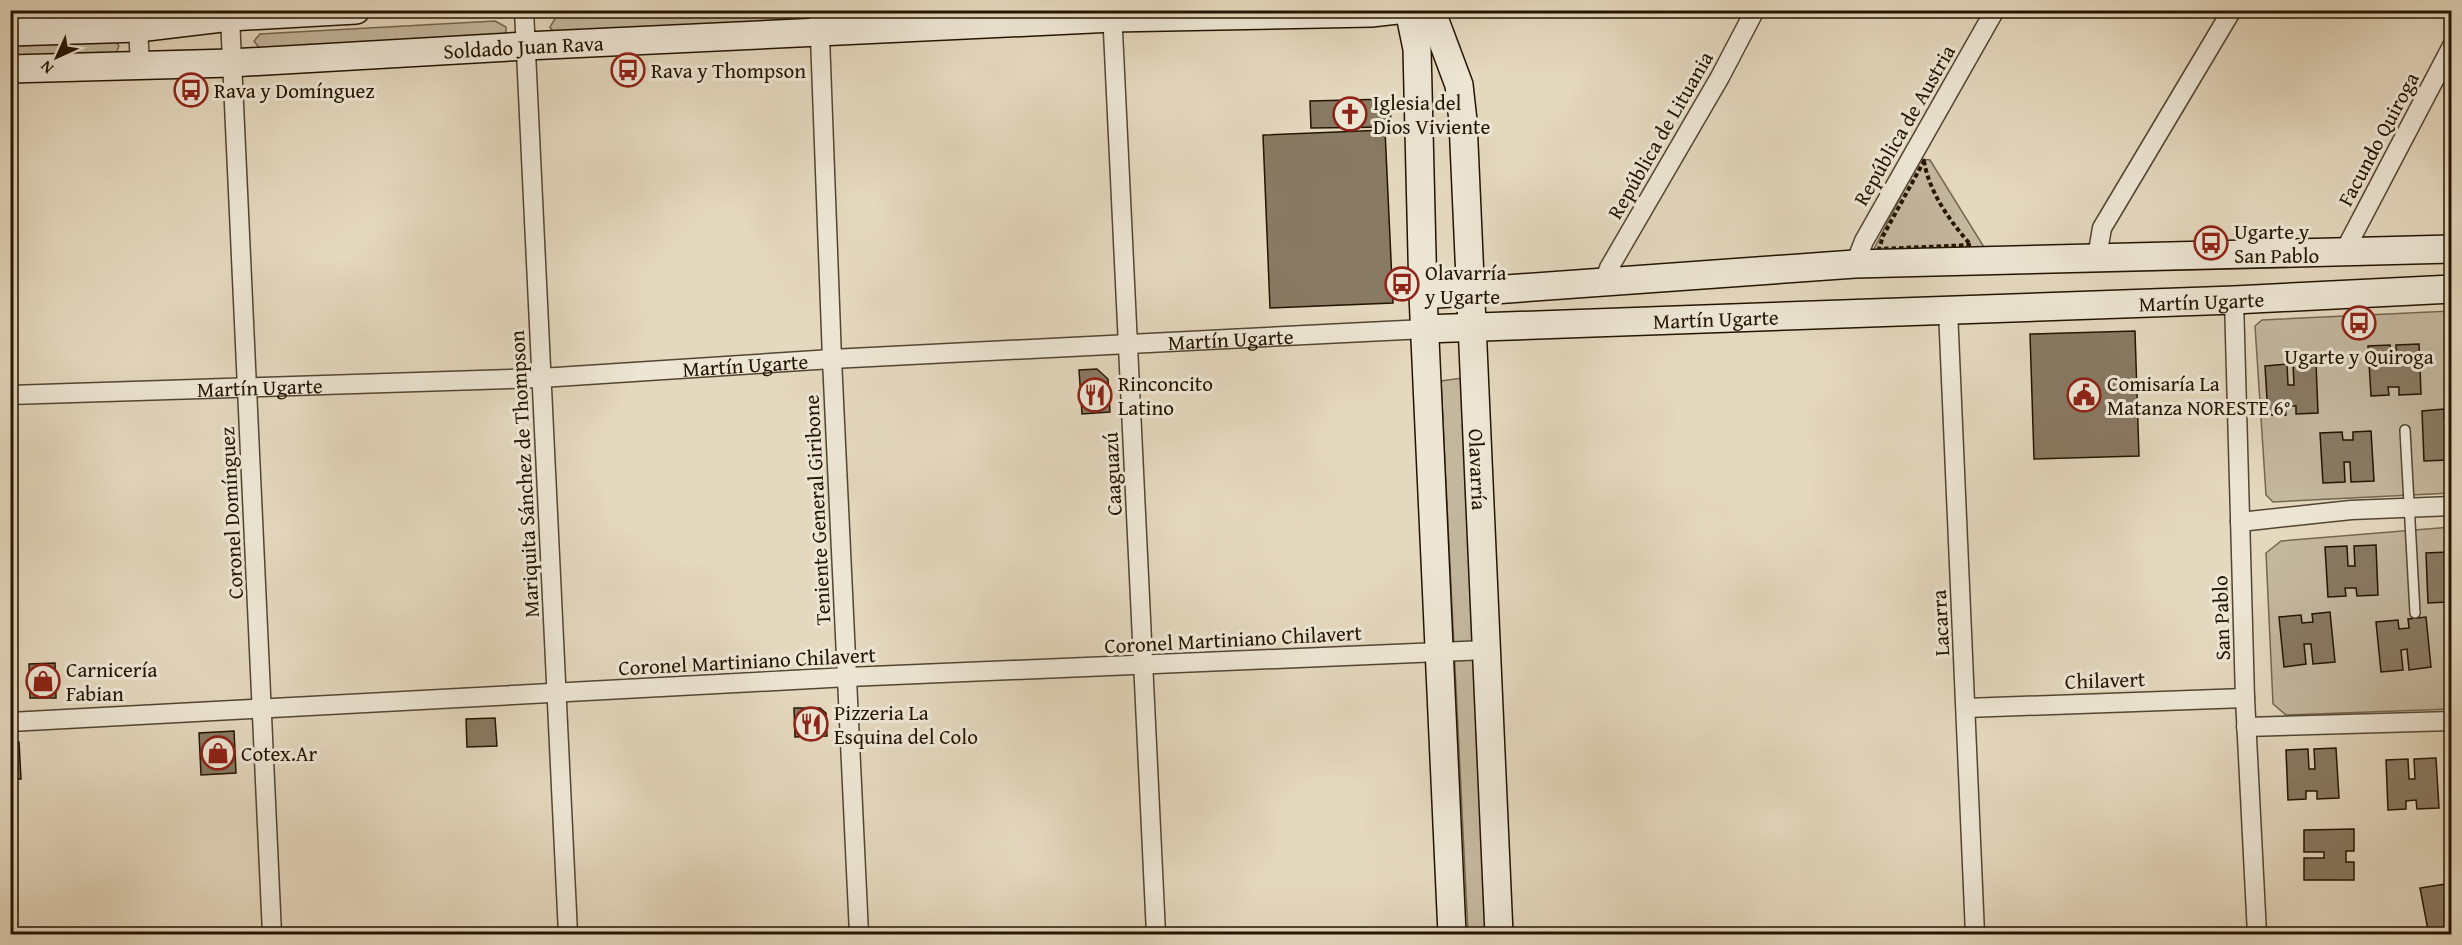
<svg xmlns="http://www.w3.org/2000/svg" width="2462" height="945" viewBox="0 0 2462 945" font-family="'Gentium Book Plus',serif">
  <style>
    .green { fill: #c3b79e; stroke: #74664f; stroke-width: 1.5 }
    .building { fill: #887a63; stroke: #241400; stroke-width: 1.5 }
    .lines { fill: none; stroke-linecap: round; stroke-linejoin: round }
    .lane-casing { stroke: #544530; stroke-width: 12 }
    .street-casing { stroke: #544530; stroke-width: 21 }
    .secondary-casing { stroke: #241400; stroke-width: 30 }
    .path { stroke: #241400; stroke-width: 4; stroke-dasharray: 4.5 3; stroke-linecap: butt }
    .lane { stroke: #ede6d5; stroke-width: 9 }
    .street { stroke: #ede6d5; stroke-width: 18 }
    .secondary { stroke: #ede6d5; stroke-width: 27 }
    .labels { text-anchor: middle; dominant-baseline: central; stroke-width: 6; stroke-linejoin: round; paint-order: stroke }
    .street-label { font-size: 21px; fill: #241400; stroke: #ede6d5 }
    .poi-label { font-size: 21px; fill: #241400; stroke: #ede6d5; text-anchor: start }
  </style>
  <rect width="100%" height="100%" fill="#e4d8be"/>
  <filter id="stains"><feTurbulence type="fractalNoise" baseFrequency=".00333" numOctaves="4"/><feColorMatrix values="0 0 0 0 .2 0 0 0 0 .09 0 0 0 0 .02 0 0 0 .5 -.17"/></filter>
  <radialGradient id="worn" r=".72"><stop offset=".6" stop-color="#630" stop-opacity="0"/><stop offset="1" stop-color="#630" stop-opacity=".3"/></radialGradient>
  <!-- green -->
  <g class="green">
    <path d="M 700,10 L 803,10 L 805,15 L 802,20 L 553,32 L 550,27 L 556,17 Z"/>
    <path d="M 849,10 L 1072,11 L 851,19 L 847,15 Z"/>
    <path d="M 495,21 L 506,27 L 506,34 L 260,49 L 254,41 L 260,34 Z"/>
    <path d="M 115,41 L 119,46 L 116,54 L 11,61 L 10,44 Z"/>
    <path d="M 1920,159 L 1930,160 L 1984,247 L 1877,255 L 1874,249 Z"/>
    <path d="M 2451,311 L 2451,493 L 2273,502 L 2266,495 L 2255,326 L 2262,320 Z"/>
    <path d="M 1462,378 L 1486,934 L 1468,934 L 1441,381 Z"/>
    <path d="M 2451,527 L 2451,709 L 2286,715 L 2273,704 L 2266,553 L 2281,541 Z"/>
  </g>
  <!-- building -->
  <g class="building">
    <path d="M 1390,99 L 1391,127 L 1311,128 L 1310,101 Z"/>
    <path d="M 1385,130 L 1393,303 L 1270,308 L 1263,135 Z"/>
    <path d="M 2135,331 L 2139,456 L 2034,459 L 2030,334 Z"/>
    <path d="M 2419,344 L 2421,394 L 2399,395 L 2399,387 L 2388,387 L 2389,395 L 2371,396 L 2368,346 L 2390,345 L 2391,365 L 2397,365 L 2396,345 Z"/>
    <path d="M 2316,363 L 2318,413 L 2296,414 L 2296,406 L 2285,406 L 2286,415 L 2268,415 L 2265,366 L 2287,364 L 2288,385 L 2294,385 L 2293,364 Z"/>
    <path d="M 1097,369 L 1108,379 L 1110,412 L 1082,414 L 1079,370 Z"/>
    <path d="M 2444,409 L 2444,418 L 2452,418 L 2452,439 L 2445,440 L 2447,460 L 2424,461 L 2422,411 Z"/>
    <path d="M 2371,431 L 2374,481 L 2351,482 L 2350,462 L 2344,462 L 2345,482 L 2323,483 L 2320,433 L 2342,432 L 2343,440 L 2353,440 L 2353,432 Z"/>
    <path d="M 2376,545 L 2378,595 L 2357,596 L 2356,588 L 2345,588 L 2346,596 L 2328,597 L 2325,547 L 2347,546 L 2348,566 L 2355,566 L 2354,546 Z"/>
    <path d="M 2448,552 L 2452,594 L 2446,594 L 2447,602 L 2428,603 L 2426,553 Z"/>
    <path d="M 2330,612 L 2335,662 L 2313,664 L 2311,644 L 2304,644 L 2306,664 L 2284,667 L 2279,617 L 2301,615 L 2302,623 L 2313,622 L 2312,614 Z"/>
    <path d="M 2426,617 L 2431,667 L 2409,670 L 2407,649 L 2401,650 L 2403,670 L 2381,672 L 2376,622 L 2398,620 L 2399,629 L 2409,628 L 2408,619 Z"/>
    <path d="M 55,663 L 56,698 L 30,698 L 29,664 Z"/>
    <path d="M 794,708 L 820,708 L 826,713 L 827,736 L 795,737 Z"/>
    <path d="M 495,718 L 497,746 L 467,747 L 466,719 Z"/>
    <path d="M 234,731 L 236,773 L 201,775 L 199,733 Z"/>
    <path d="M 19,742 L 21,779 L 10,779 L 10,743 Z"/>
    <path d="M 2336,748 L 2339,798 L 2317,799 L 2317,791 L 2306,791 L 2306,799 L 2288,800 L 2286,750 L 2308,749 L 2309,769 L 2315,769 L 2314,749 Z"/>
    <path d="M 2436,758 L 2439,808 L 2417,809 L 2416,800 L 2406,801 L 2406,809 L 2388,810 L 2386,760 L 2408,759 L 2409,779 L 2415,779 L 2414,759 Z"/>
    <path d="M 2354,829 L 2354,851 L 2346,851 L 2346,862 L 2354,862 L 2354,880 L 2304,880 L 2304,858 L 2324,858 L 2324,852 L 2304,852 L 2304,830 Z"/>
    <path d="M 2452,883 L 2452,926 L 2428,930 L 2420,888 Z"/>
  </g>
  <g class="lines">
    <!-- lane casing -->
    <g class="lane-casing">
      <path id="lane" d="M 2405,430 L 2415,613"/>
    </g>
    <!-- street casing -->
    <g class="street-casing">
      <g id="street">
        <path d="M 524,10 L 568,934"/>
        <path d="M 819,10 L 832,359 L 859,934"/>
        <path d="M 1112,10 L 1156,934"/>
        <path d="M 230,17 L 272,934"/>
        <path d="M 140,64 L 138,28 L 142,10"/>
        <path d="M 2344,252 L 2452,46"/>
        <path d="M 2097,257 L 2102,228 L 2232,10"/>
        <path d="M 1855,264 L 1864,241 L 1995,10"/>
        <path d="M 1604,282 L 1609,268 L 1720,77 L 1755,10"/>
        <path d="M 2234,300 L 2245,698 L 2257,934"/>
        <path d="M 1948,310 L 1975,934"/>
        <path id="s1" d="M 10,395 L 541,378 L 832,359 L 1425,329"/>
        <path d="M 2240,522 L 2351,510 L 2452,506"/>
        <path d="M 1966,708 L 2245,698"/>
        <path d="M 10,722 L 848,677 L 1486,650"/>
        <path d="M 2246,727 L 2452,721"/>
      </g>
    </g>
    <!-- secondary casing -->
    <g class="secondary-casing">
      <g id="secondary">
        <path d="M 1409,10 L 1417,49 L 1423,295 L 1452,934"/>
        <path id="s2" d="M 1431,10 L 1459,85 L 1463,121 L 1499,934"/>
        <path d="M 10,32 L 138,28 L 230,17 L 356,10"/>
        <path id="s3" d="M 10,69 L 231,63 L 526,46 L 1113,18 L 1371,13 L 1397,10"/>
        <path d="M 1423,295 L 1855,264 L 2452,249"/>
        <path id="s4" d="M 1425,329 L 2234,300 L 2452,289"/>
      </g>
    </g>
    <!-- path -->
    <path class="path" d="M 1924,161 C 1929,192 1951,223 1971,245 L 1879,249 L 1883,236 Z"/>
    <!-- lane -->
    <use href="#lane" class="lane"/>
    <!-- street -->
    <use href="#street" class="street"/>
    <!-- secondary -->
    <use href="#secondary" class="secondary"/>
  </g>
  <!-- icons -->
  <defs>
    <g id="bus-ring" transform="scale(1.725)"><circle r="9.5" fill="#ede6d5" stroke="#8f2418" stroke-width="1.5"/><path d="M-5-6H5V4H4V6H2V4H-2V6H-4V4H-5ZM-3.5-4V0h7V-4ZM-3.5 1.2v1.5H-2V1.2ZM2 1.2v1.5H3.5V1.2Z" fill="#8f2418"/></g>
    <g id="church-ring" transform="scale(1.725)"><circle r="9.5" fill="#ede6d5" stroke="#8f2418" stroke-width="1.5"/><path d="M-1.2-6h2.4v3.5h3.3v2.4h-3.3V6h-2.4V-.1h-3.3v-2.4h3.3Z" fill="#8f2418"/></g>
    <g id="restaurant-ring" transform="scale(1.725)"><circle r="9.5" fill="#ede6d5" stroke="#8f2418" stroke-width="1.5"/><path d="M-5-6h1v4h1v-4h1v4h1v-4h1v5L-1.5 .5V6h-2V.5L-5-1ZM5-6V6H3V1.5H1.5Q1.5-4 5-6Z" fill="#8f2418"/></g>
    <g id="civic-ring" transform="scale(1.725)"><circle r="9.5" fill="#ede6d5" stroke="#8f2418" stroke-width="1.5"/><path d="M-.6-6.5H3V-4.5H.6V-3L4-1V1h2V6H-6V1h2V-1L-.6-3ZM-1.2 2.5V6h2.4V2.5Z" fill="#8f2418"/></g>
    <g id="shop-ring" transform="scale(1.725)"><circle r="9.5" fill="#ede6d5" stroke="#8f2418" stroke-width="1.5"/><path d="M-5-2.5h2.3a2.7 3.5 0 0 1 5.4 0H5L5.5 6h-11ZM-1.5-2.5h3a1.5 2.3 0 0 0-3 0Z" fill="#8f2418"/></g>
  </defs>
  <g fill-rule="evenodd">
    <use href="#bus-ring" x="628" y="70"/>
    <use href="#bus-ring" x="191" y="90"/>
    <use href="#church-ring" x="1350" y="114"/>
    <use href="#bus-ring" x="2211" y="243"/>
    <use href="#bus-ring" x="1402" y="284"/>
    <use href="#bus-ring" x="2359" y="323"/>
    <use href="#restaurant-ring" x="1095" y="395"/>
    <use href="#civic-ring" x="2084" y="395"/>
    <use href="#shop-ring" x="43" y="681"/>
    <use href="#restaurant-ring" x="811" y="724"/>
    <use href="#shop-ring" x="218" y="753"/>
  </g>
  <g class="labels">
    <!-- street labels -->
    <g class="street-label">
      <text stroke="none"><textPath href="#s3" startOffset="514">Soldado Juan Rava</textPath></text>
      <text transform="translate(1904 125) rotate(-60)">República de Austria</text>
      <text transform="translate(1660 135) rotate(-60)">República de Lituania</text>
      <text transform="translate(2378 139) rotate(-62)">Facundo Quiroga</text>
      <text stroke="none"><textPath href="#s4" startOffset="777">Martín Ugarte</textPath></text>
      <text stroke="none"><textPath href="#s4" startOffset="291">Martín Ugarte</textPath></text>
      <text stroke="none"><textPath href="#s1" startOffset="1222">Martín Ugarte</textPath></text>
      <text stroke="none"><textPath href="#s1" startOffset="736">Martín Ugarte</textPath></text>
      <text stroke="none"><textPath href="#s1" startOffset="250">Martín Ugarte</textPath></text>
      <text stroke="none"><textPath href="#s2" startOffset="465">Olavarría</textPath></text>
      <text transform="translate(524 474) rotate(-93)">Mariquita Sánchez de Thompson</text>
      <text transform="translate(1112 474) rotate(-93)">Caaguazú</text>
      <text transform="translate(817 510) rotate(-93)">Teniente General Giribone</text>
      <text transform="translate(231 513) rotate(-93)">Coronel Domínguez</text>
      <text transform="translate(2221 618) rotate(-92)">San Pablo</text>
      <text transform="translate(1940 623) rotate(-93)">Lacarra</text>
      <text transform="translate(1233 639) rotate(-3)">Coronel Martiniano Chilavert</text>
      <text transform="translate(747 661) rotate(-3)">Coronel Martiniano Chilavert</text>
      <text transform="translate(2105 680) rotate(-2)">Chilavert</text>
    </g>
    <!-- poi labels -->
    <g class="poi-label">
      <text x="651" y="70">Rava y Thompson</text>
      <text x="214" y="90">Rava y Domínguez</text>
      <text x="1373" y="102">Iglesia del<tspan x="1373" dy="24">Dios Viviente</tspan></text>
      <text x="2234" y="231">Ugarte y<tspan x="2234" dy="24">San Pablo</tspan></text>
      <text x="1425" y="272">Olavarría<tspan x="1425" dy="24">y Ugarte</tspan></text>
      <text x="2359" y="356" text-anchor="middle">Ugarte y Quiroga</text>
      <text x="1118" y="383">Rinconcito<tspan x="1118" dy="24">Latino</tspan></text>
      <text x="2107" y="383">Comisaría La<tspan x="2107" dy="24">Matanza NORESTE 6°</tspan></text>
      <text x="66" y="669">Carnicería<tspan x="66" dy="24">Fabian</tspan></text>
      <text x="834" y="712">Pizzeria La<tspan x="834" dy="24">Esquina del Colo</tspan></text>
      <text x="241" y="753">Cotex.Ar</text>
    </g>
  </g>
  <!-- margin -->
  <rect width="2462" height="945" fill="none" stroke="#e4d8be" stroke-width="36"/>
  <rect x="12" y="12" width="2438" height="921" fill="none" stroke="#241400" stroke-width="3"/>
  <rect x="18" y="18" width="2426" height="909" fill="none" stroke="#241400" stroke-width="1.5"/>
  <!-- north arrow -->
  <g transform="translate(57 57) rotate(225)" stroke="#ede6d5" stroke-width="4.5" paint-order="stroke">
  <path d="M0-4.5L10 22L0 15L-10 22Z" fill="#241400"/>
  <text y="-9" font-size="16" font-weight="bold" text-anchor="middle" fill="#241400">N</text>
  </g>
  <rect width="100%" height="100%" filter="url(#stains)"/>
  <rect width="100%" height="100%" fill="url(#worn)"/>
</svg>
